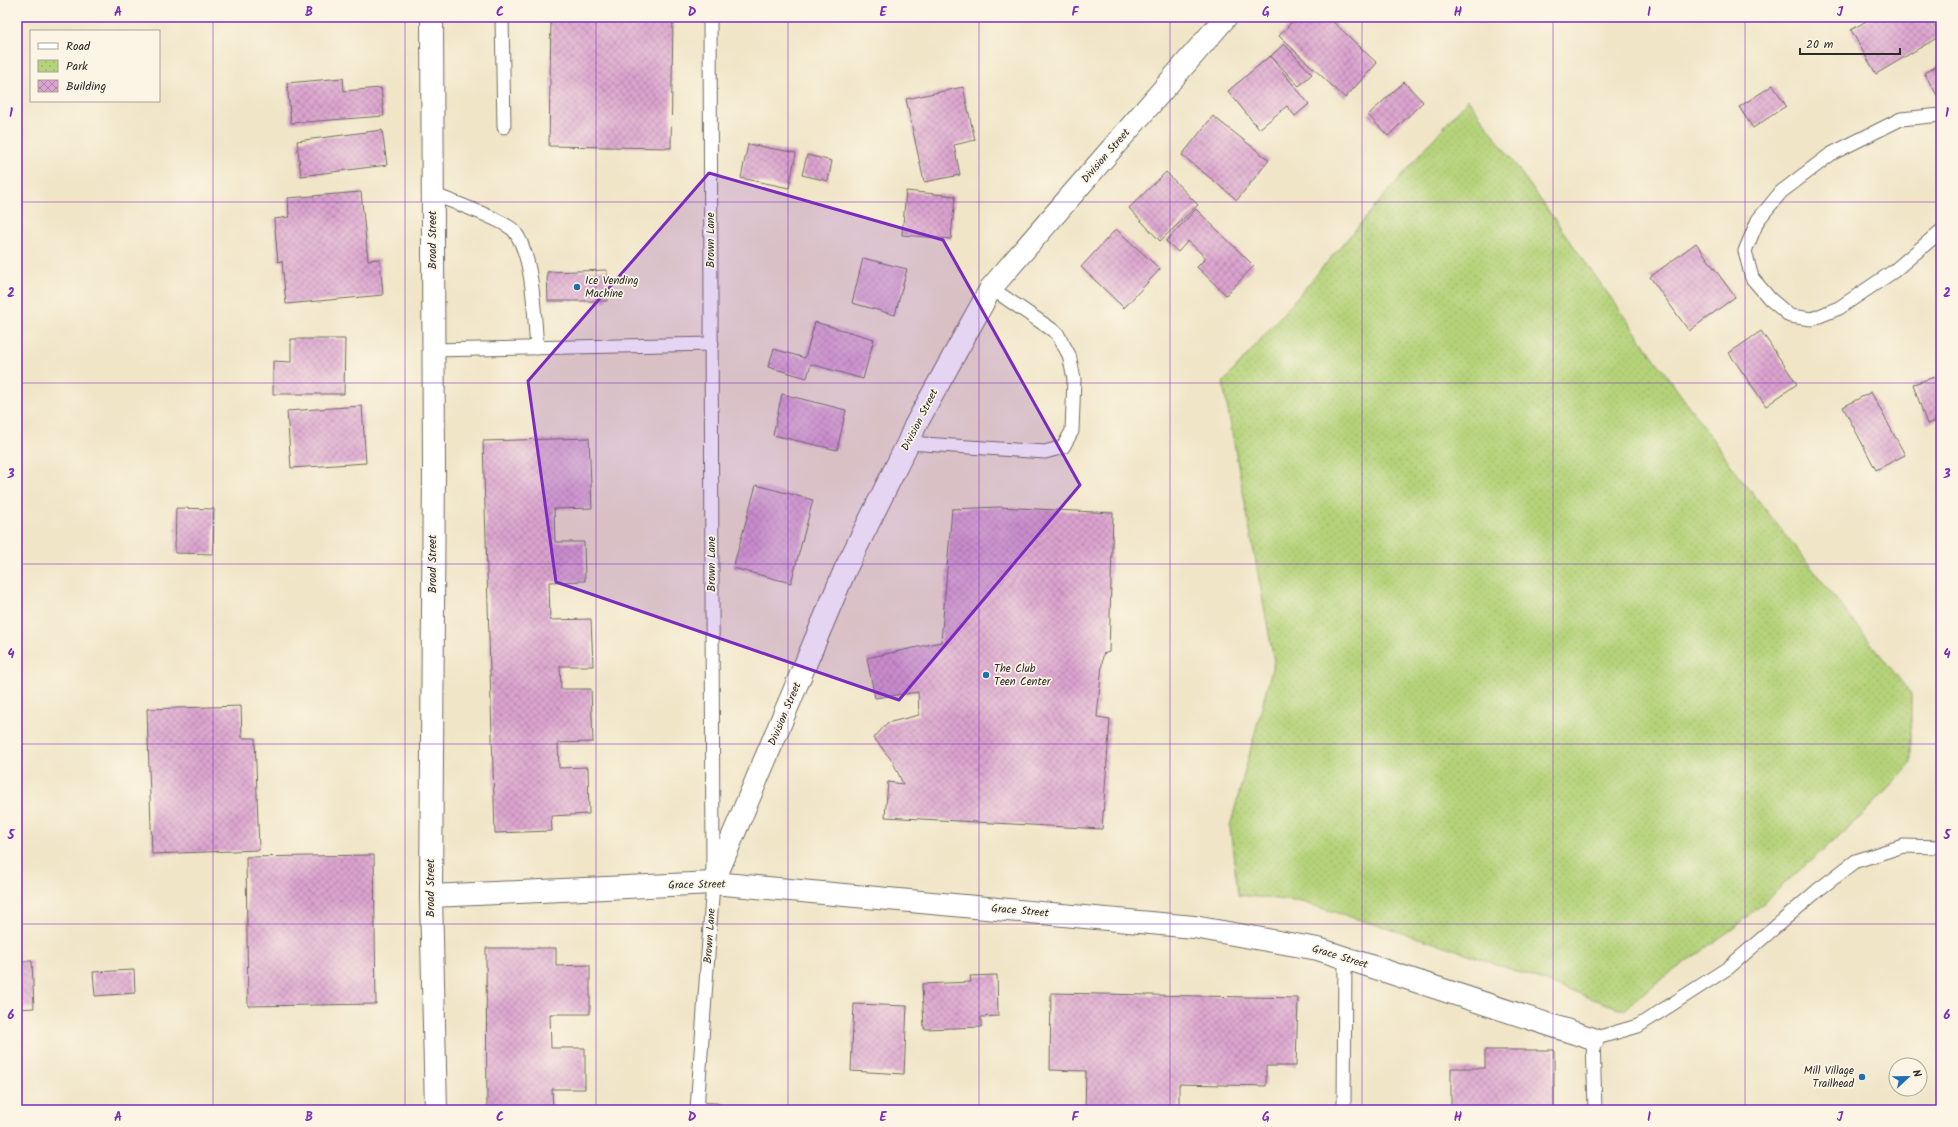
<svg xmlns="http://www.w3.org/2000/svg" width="1958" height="1127" viewBox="0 0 1958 1127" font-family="Kalam,sans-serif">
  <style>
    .park { fill: url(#park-dots); stroke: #707f52 }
    .building { fill: url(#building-cross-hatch) }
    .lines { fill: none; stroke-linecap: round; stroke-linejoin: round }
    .service-casing { stroke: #706c62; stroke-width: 15 }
    .minor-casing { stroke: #706c62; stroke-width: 24 }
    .secondary-casing { stroke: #706c62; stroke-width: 24 }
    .service { stroke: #fff; stroke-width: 13 }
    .minor { stroke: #fff; stroke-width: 22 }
    .secondary { stroke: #fff; stroke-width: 22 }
    .marked { fill: #7b2cbf; fill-opacity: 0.2; stroke: #7b2cbf; stroke-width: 3; stroke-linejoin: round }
    .grid { fill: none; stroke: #7b2cbf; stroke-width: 1; stroke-opacity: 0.55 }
    .poi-dot { fill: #1f6fb2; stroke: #fcf5e5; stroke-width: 1.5 }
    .labels { text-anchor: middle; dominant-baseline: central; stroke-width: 3.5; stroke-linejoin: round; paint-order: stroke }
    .street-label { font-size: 11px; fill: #2b2b2b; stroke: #fcf5e5 }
    .poi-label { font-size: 11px; fill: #2b2b2b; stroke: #fcf5e5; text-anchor: start }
    .neatline { fill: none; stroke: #7b2cbf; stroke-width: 1.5 }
    .grid-label { font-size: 13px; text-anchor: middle; font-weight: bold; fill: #7b2cbf }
  </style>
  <defs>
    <pattern id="park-dots" width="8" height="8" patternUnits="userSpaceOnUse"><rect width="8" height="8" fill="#b5d37a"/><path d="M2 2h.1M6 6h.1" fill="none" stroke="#9cb56a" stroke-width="1.8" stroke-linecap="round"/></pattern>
    <pattern id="building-cross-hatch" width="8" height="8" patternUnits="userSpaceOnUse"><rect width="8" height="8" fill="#dba3cf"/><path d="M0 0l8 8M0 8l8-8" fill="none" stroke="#b285a8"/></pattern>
  </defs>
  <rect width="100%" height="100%" fill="#fcf5e5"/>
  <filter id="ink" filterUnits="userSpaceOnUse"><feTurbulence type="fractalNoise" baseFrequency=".025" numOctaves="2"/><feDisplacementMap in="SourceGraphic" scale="8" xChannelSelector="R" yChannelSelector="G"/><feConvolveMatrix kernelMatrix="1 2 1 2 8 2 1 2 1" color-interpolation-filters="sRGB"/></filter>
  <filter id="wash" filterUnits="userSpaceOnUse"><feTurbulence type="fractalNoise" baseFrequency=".012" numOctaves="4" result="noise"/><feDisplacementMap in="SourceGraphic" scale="16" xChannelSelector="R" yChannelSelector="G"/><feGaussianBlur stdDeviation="0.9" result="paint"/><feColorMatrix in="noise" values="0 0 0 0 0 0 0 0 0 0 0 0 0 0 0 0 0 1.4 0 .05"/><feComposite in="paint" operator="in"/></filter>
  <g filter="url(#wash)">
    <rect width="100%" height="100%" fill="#f0e5c7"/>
    <!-- park -->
    <path class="park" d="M 1468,99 L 1739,476 L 1911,694 L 1911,764 L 1865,813 L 1735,927 L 1656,983 L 1624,1010 L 1451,948 L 1302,902 L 1238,895 L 1230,827 L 1274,661 L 1223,383 Z"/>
    <g id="blocks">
      <!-- building -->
      <g class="building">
        <path d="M 551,17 L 673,17 L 671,148 L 549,146 Z"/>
        <path d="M 1296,17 L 1328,17 L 1377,63 L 1345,98 L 1279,36 Z"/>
        <path d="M 1873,17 L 1929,17 L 1940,36 L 1876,74 L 1851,30 Z"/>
        <path d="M 1284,44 L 1312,74 L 1299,86 L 1271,56 Z"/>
        <path d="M 1270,56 L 1309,104 L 1295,116 L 1287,106 L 1259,129 L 1228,91 Z"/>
        <path d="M 1941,64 L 1941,102 L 1924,73 Z"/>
        <path d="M 343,78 L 344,91 L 381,88 L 384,116 L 291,123 L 287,83 Z"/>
        <path d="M 1404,82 L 1423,102 L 1388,136 L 1368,115 Z"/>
        <path d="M 1773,85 L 1786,106 L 1753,128 L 1739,107 Z"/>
        <path d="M 963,87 L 975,140 L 954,145 L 960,175 L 924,182 L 906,99 Z"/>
        <path d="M 1213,116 L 1269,160 L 1237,200 L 1182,155 Z"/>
        <path d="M 382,130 L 387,165 L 301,176 L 297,141 Z"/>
        <path d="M 748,144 L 796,153 L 789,188 L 741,178 Z"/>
        <path d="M 807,155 L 832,161 L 828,181 L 802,175 Z"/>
        <path d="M 1166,172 L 1198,205 L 1160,241 L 1129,208 Z"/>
        <path d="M 906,191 L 955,196 L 951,239 L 902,235 Z"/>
        <path d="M 361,192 L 368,260 L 380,259 L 383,295 L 286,304 L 282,261 L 278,262 L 274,219 L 289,217 L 288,198 Z"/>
        <path d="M 1196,209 L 1254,266 L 1226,295 L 1197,267 L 1206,258 L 1188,241 L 1178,252 L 1166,241 Z"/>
        <path d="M 1116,229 L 1160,269 L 1124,308 L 1081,267 Z"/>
        <path d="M 1696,243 L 1735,297 L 1689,331 L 1650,277 Z"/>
        <path d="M 863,258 L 907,269 L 895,315 L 852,303 Z"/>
        <path d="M 607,270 L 607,301 L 548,301 L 547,272 Z"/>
        <path d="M 815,322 L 874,339 L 863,379 L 811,364 L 807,378 L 768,367 L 774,349 L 805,358 Z"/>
        <path d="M 1761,331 L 1797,384 L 1766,406 L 1729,353 Z"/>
        <path d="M 291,339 L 345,339 L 344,394 L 273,394 L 273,361 L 291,362 Z"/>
        <path d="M 1941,375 L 1941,419 L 1927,424 L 1913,384 Z"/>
        <path d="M 1871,392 L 1905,455 L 1876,470 L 1843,407 Z"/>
        <path d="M 782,394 L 846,410 L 837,450 L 773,435 Z"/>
        <path d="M 362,406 L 366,463 L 291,468 L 287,411 Z"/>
        <path d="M 589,438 L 592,508 L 554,509 L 555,542 L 584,542 L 585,581 L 549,582 L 550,620 L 591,619 L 593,666 L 560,666 L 561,689 L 591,689 L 593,742 L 558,743 L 559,768 L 588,767 L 589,814 L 551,816 L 552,831 L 495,833 L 483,441 Z"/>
        <path d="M 756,485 L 813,500 L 791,583 L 733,568 Z"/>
        <path d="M 999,507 L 1113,513 L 1109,652 L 1103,654 L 1097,717 L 1110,719 L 1102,829 L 885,817 L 888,782 L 903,784 L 893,762 L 874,738 L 887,723 L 919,715 L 918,692 L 875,698 L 867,658 L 941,642 L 952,509 Z"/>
        <path d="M 176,508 L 214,509 L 213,554 L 175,553 Z"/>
        <path d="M 241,706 L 242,738 L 255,738 L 259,850 L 152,854 L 147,709 Z"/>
        <path d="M 374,855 L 376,1004 L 248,1006 L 246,857 Z"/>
        <path d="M 486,948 L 556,948 L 556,966 L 590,965 L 590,1014 L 550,1014 L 551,1048 L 585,1048 L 585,1089 L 552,1089 L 553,1110 L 487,1110 Z"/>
        <path d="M 17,961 L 32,961 L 34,1008 L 17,1009 Z"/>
        <path d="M 134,970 L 135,993 L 95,996 L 93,972 Z"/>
        <path d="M 997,975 L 998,1016 L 981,1017 L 981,1027 L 924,1029 L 922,984 L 971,982 L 970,976 Z"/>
        <path d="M 1051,993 L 1298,998 L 1296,1066 L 1266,1066 L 1266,1086 L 1179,1084 L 1179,1110 L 1085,1110 L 1086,1071 L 1050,1070 Z"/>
        <path d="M 854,1004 L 907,1006 L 904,1074 L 851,1071 Z"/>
        <path d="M 1485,1050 L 1554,1050 L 1554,1110 L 1451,1110 L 1451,1068 L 1485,1068 Z"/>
      </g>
    </g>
  </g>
  <g filter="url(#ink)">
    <use href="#blocks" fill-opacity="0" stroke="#706c62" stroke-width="1"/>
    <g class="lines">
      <!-- service casing -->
      <g class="service-casing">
        <g id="service">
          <path d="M 502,17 L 504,127"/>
          <path d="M 1941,115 L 1901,119 L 1831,154 L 1781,192 L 1758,220 L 1745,251 L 1752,278 L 1770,299 L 1790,316 L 1812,319 L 1839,308 L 1894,271 L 1941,231"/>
          <path d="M 432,194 C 448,200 507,221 515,232 C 534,259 534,315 537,348"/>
          <path d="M 433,350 L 712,344"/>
          <path d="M 908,443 L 1045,452 L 1063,447 L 1072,431 L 1074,379 L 1069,355 L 1057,333 L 991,288"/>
          <path d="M 697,1109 L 716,1110"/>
          <path d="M 697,1110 L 713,883 L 710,17"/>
          <path d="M 1344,1110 L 1345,957"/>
          <path d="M 1595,1110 L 1593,1039 L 1638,1026 L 1728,968 L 1818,890 L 1856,861 L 1903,846 L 1941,847"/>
        </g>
      </g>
      <!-- minor casing -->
      <g class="minor-casing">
        <g id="minor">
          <path d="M 713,883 L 845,570 L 908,443 L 915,426 L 991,288 L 1226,17"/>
          <path d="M 431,896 L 713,883 L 1194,927 L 1318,949 L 1593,1039"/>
        </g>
      </g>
      <!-- secondary casing -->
      <g class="secondary-casing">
        <path id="secondary" d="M 432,17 L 434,468 L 431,896 L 436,1110"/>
      </g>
      <!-- service -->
      <use href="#service" class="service"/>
      <!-- minor -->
      <use href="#minor" class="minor"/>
      <!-- secondary -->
      <use href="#secondary" class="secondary"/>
    </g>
  </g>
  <!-- marked area -->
  <path class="marked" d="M 709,173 L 943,240 L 1080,485 L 899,700 L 556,582 L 528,381 Z"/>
  <!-- grid -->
  <path class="grid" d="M 213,17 L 213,1110M 405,17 L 405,1110M 596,17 L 596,1110M 788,17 L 788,1110M 979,17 L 979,1110M 1170,17 L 1170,1110M 1362,17 L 1362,1110M 1553,17 L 1553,1110M 1745,17 L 1745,1110M 17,202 L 1941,202M 17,383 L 1941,383M 17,564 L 1941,564M 17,744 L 1941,744M 17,924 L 1941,924"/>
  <!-- markers -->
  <g class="poi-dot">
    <circle cx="577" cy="287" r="4"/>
    <circle cx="986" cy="675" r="4"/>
    <circle cx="1862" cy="1077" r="4"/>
  </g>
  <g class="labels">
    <!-- street labels -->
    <g class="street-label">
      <text transform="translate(1106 156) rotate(-49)">Division Street</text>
      <text transform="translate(433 240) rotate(-90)">Broad Street</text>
      <text transform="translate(711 240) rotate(-90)">Brown Lane</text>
      <text transform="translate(920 420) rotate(-63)">Division Street</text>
      <text transform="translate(433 564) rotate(-90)">Broad Street</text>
      <text transform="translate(712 564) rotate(-90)">Brown Lane</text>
      <text transform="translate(785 714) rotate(-67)">Division Street</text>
      <text transform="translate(697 885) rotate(-1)">Grace Street</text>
      <text transform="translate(431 888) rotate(-90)">Broad Street</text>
      <text transform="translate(1020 911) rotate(5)">Grace Street</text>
      <text transform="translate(710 936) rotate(-86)">Brown Lane</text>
      <text transform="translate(1340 957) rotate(17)">Grace Street</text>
    </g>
    <!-- poi labels -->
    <g class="poi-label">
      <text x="585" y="281">Ice Vending<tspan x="585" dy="13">Machine</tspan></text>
      <text x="994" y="669">The Club<tspan x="994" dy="13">Teen Center</tspan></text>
      <text x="1854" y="1071" text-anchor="end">Mill Village<tspan x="1854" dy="13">Trailhead</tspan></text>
    </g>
  </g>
  <!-- margin -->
  <rect width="1958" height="1127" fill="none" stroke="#fcf5e5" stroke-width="44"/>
  <!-- legend -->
  <rect x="30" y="30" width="130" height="72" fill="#fcf5e5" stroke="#a8a49b"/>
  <rect x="38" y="43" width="20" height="6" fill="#ffffff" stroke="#a8a49b"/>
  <text x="66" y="50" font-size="12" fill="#2b2b2b">Road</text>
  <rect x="38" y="60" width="20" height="12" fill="url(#park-dots)" stroke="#a8a49b"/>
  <text x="66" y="70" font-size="12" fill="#2b2b2b">Park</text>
  <rect x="38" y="80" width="20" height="12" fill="url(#building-cross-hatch)" stroke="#a8a49b"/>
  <text x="66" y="90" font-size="12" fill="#2b2b2b">Building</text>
  <!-- north arrow -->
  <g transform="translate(1908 1077) rotate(68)"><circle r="19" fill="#fcf5e5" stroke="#a8a49b"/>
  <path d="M0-3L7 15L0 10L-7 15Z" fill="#1f6fb2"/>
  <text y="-6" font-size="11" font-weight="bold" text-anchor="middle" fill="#2b2b2b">N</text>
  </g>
  <!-- scale -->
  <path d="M1800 48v6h100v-6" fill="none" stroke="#2b2b2b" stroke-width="2"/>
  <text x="1806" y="48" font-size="12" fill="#2b2b2b" stroke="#fcf5e5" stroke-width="3" paint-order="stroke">20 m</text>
  <rect x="22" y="22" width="1914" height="1083" class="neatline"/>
  <g class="grid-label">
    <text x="118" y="16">A</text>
    <text x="309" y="16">B</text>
    <text x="500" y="16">C</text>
    <text x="692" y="16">D</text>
    <text x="883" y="16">E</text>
    <text x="1075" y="16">F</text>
    <text x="1266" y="16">G</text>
    <text x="1458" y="16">H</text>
    <text x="1649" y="16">I</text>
    <text x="1840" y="16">J</text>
    <text x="11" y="117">1</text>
    <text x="1947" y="117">1</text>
    <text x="11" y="297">2</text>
    <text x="1947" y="297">2</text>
    <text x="11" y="478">3</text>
    <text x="1947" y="478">3</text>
    <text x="11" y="658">4</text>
    <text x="1947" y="658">4</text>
    <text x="11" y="839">5</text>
    <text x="1947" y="839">5</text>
    <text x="11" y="1019">6</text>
    <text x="1947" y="1019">6</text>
    <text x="118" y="1121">A</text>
    <text x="309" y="1121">B</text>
    <text x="500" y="1121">C</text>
    <text x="692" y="1121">D</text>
    <text x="883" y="1121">E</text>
    <text x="1075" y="1121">F</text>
    <text x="1266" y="1121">G</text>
    <text x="1458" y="1121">H</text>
    <text x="1649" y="1121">I</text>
    <text x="1840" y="1121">J</text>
  </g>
</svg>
